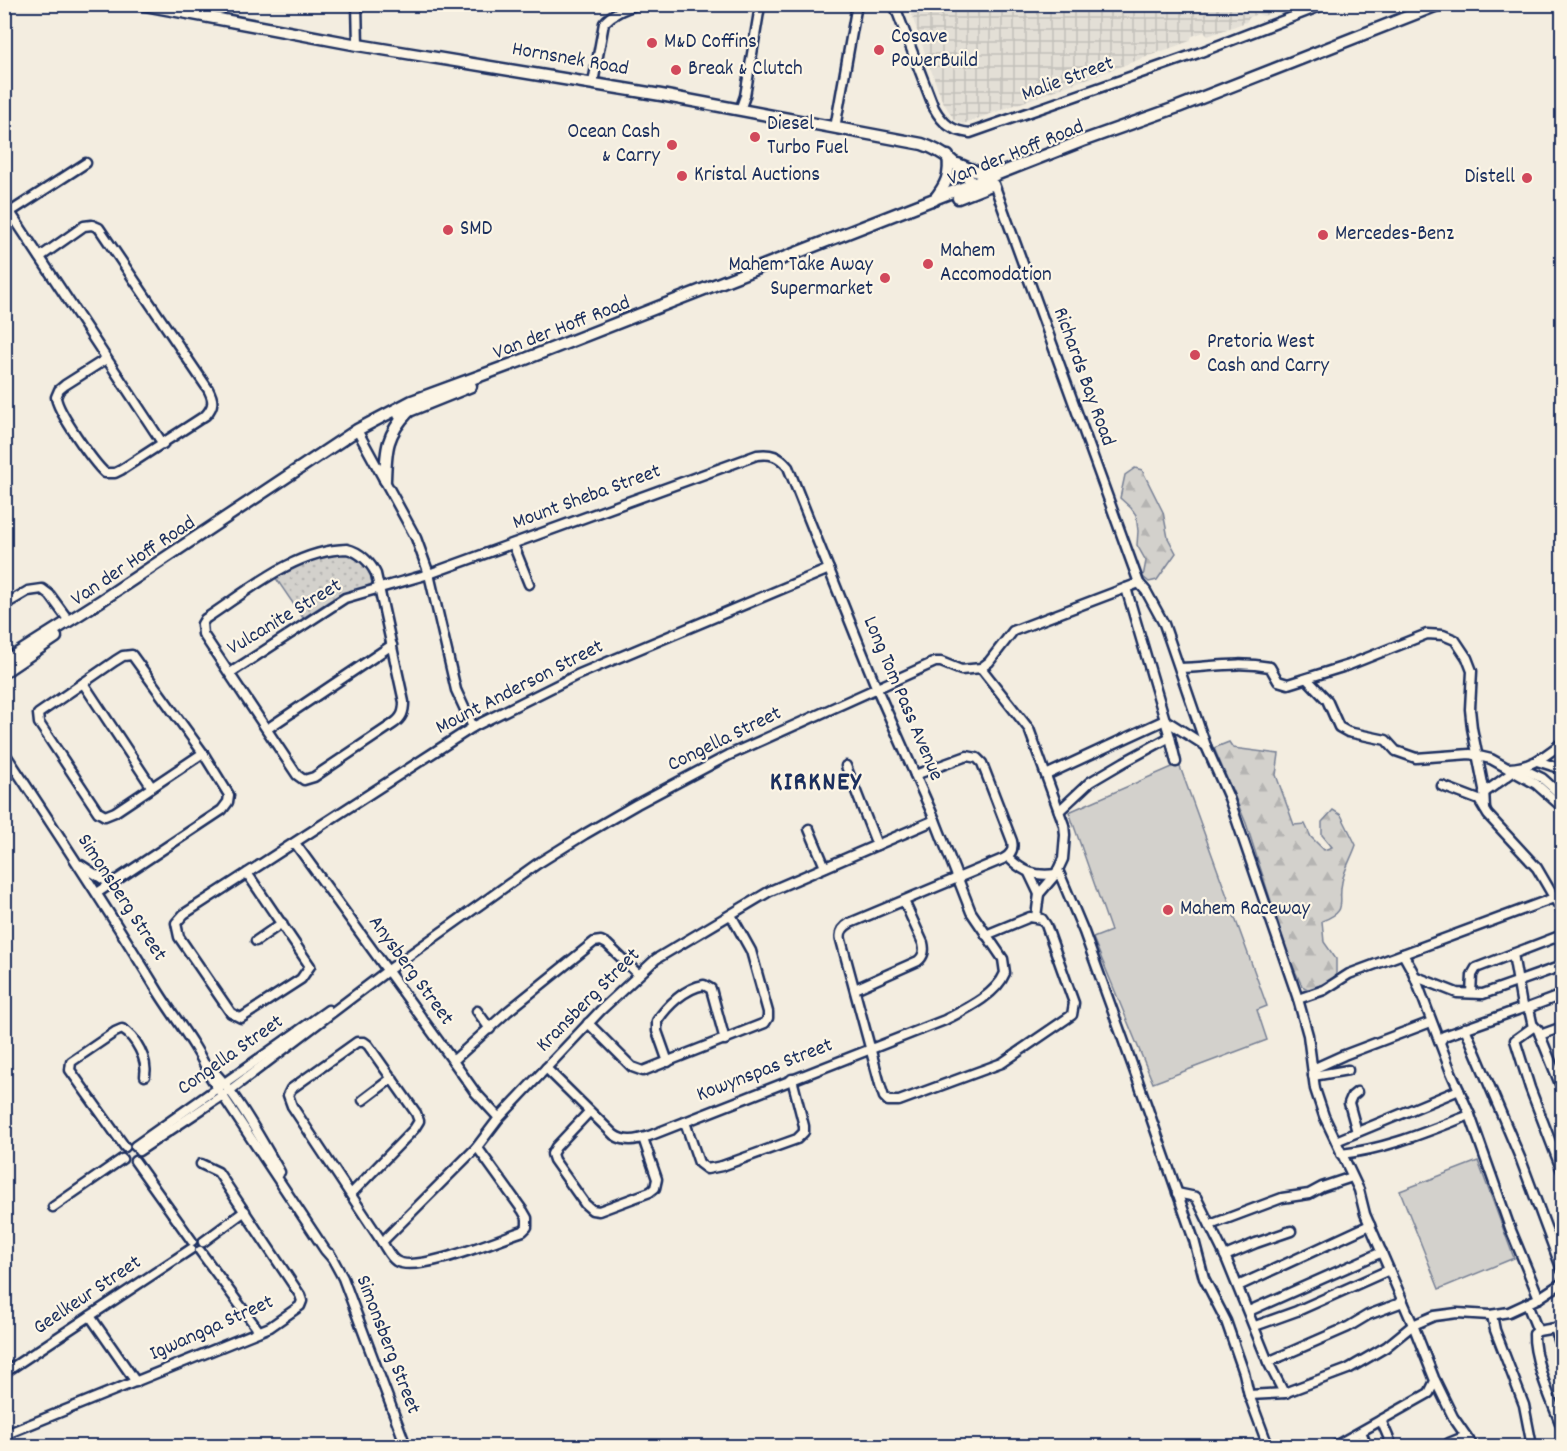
<svg xmlns="http://www.w3.org/2000/svg" width="1567" height="1451" viewBox="0 0 1567 1451" font-family="Dekko,sans-serif">
  <style>
    .industrial { fill: url(#industrial-grid) }
    .grass { fill: url(#grass-dots); stroke: #778095; stroke-width: 1.5 }
    .forest { fill: url(#forest-firs); stroke: #778095; stroke-width: 1.5 }
    .pitch { fill: #d3d1cc; stroke: #778095; stroke-width: 1.5 }
    .lines { fill: none; stroke-linecap: round; stroke-linejoin: round }
    .minor-casing { stroke: #1b2f5e; stroke-width: 13 }
    .major-casing { stroke: #1b2f5e; stroke-width: 15 }
    .minor { stroke: #fcf5e5; stroke-width: 8 }
    .major { stroke: #fcf5e5; stroke-width: 10 }
    .poi-dot { fill: #d1495b; stroke: #fcf5e5; stroke-width: 2 }
    .labels { text-anchor: middle; dominant-baseline: central; stroke-width: 4.5; stroke-linejoin: round; paint-order: stroke }
    .poi-label { font-size: 21px; fill: #1b2f5e; stroke: #fcf5e5; text-anchor: start }
    .street-label { font-size: 21px; fill: #1b2f5e; stroke: #fcf5e5 }
    .district-label { font-size: 27px; font-weight: bold; letter-spacing: 1.5px; fill: #1b2f5e; stroke: #fcf5e5 }
  </style>
  <defs>
    <pattern id="industrial-grid" width="8" height="8" patternUnits="userSpaceOnUse" patternTransform="scale(1.5)"><rect width="8" height="8" fill="#e3dfd6"/><path d="M0 4h8M4 0v8" fill="none" stroke="#c2c0ba"/></pattern>
    <pattern id="grass-dots" width="8" height="8" patternUnits="userSpaceOnUse" patternTransform="scale(1.5)"><rect width="8" height="8" fill="#d3d1cc"/><path d="M2 2h.1M6 6h.1" fill="none" stroke="#b5b4b2" stroke-width="1.8" stroke-linecap="round"/></pattern>
    <pattern id="forest-firs" width="22" height="20" patternUnits="userSpaceOnUse" patternTransform="scale(1.5)"><rect width="22" height="20" fill="#d3d1cc"/><path d="M5 1l3.5 6h-7zM16 11l3.5 6h-7z" fill="#b5b4b2"/></pattern>
  </defs>
  <rect width="100%" height="100%" fill="#f3ede0"/>
  <filter id="ink" filterUnits="userSpaceOnUse"><feTurbulence type="fractalNoise" baseFrequency=".0167" numOctaves="2"/><feDisplacementMap in="SourceGraphic" scale="12" xChannelSelector="R" yChannelSelector="G"/><feConvolveMatrix kernelMatrix="1 2 1 2 8 2 1 2 1" color-interpolation-filters="sRGB"/></filter>
  <g filter="url(#ink)">
    <!-- industrial -->
    <path class="industrial" d="M 908,5 L 908,4 L 1284,5 L 1283,8 L 1264,16 L 1257,14 L 1250,17 L 1246,22 L 1208,36 L 1204,32 L 1192,36 L 1190,41 L 963,124 L 954,120 L 941,98 Z"/>
    <!-- grass -->
    <path class="grass" d="M 351,552 C 361,560 375,569 373,582 L 369,586 L 339,595 L 303,618 L 275,577 C 298,560 323,555 351,552 Z"/>
    <!-- forest -->
    <g class="forest">
      <path d="M 1135,468 L 1142,470 L 1163,512 L 1168,538 L 1176,553 L 1157,580 L 1149,582 L 1143,577 L 1146,561 L 1137,545 L 1138,531 L 1136,515 L 1131,508 L 1120,498 L 1125,475 Z"/>
      <path d="M 1229,742 L 1233,748 L 1279,754 L 1276,775 L 1294,825 L 1305,824 L 1311,837 L 1324,850 L 1332,847 L 1322,835 L 1322,822 L 1333,810 L 1341,815 L 1356,845 C 1352,857 1344,870 1342,882 C 1337,903 1350,910 1322,921 L 1324,942 L 1336,959 L 1336,974 L 1332,980 L 1309,990 L 1302,986 L 1289,958 L 1246,823 L 1214,748 Z"/>
    </g>
    <!-- pitch -->
    <g class="pitch">
      <path d="M 1179,764 L 1267,1006 L 1257,1010 L 1267,1040 L 1153,1083 L 1093,938 L 1111,931 L 1069,812 Z"/>
      <path d="M 1478,1161 L 1514,1258 L 1439,1289 L 1400,1191 Z"/>
    </g>
    <g class="lines">
      <!-- minor casing -->
      <g class="minor-casing">
        <g id="minor">
          <path d="M 357,4 L 358,45"/>
          <path d="M 894,4 L 934,108 C 943,124 952,131 970,133 L 1201,52 L 1326,4"/>
          <path d="M 593,83 L 604,23 C 614,12 625,9 639,4"/>
          <path d="M 740,110 L 745,96 L 759,12 L 759,4"/>
          <path d="M 835,128 L 857,4"/>
          <path d="M 994,184 L 1139,583 L 1146,591 L 1164,624 L 1206,746 L 1229,798 L 1298,999 L 1308,1035 L 1315,1089 L 1324,1116 L 1359,1190 L 1365,1214 L 1413,1325 L 1434,1378 L 1453,1417 L 1473,1446"/>
          <path d="M 10,212 L 163,444"/>
          <path d="M 4,216 L 86,163"/>
          <path d="M 40,257 L 84,226 L 92,225 L 99,228 L 208,389 C 214,400 214,406 206,415 L 121,470 L 115,473 L 105,473 C 93,462 57,411 56,397 L 59,390 L 65,385 L 106,359"/>
          <path d="M 357,430 L 416,538 L 429,574 L 456,690 L 473,727"/>
          <path d="M 513,544 L 529,584"/>
          <path d="M 347,549 C 360,552 371,563 376,574 L 404,702 C 404,712 402,718 393,724 L 314,777 L 304,780 L 297,775 L 203,634 L 202,624 L 205,619 C 248,591 294,550 347,549 Z"/>
          <path d="M 1126,588 L 1170,737 L 1176,762"/>
          <path d="M 4,605 L 28,591 L 42,589 L 50,595 L 69,621"/>
          <path d="M 981,668 L 1029,729 L 1064,825 L 1065,835 L 1063,859 L 1056,874 L 1039,894 L 1036,917"/>
          <path d="M 1180,668 C 1212,667 1237,661 1270,667 L 1278,681 L 1288,684 L 1349,665 L 1427,634 L 1443,635 L 1455,640 L 1467,658 L 1472,671 L 1470,709 L 1472,728 L 1484,789 L 1485,809"/>
          <path d="M 230,673 L 345,598 L 429,574 L 757,455 C 771,453 779,456 788,467 L 877,689 L 935,820 L 971,912 L 1003,959 L 1005,973 C 996,995 966,1009 945,1020 L 649,1136 C 636,1140 626,1143 614,1135 L 546,1068"/>
          <path d="M 1307,679 L 1327,700 L 1339,727 L 1348,732 L 1386,740 L 1396,751 L 1416,758 L 1470,754 L 1491,759 L 1536,784 L 1562,807"/>
          <path d="M 83,683 L 151,786"/>
          <path d="M 267,729 L 392,645"/>
          <path d="M 4,752 C 57,832 109,911 159,993 C 174,1017 200,1050 209,1075 L 325,1250 L 332,1258"/>
          <path d="M 1537,761 L 1562,769"/>
          <path d="M 846,766 L 877,845"/>
          <path d="M 1508,768 C 1531,768 1545,756 1562,743"/>
          <path d="M 1521,768 L 1542,778 L 1562,796"/>
          <path d="M 915,775 L 967,756 L 977,758 L 982,763 L 1012,841 C 1014,850 1011,855 1003,859 L 850,923 C 843,927 839,932 841,940 L 881,1088 L 884,1097 L 888,1101 L 899,1101 L 1002,1063 L 1072,1015 L 1074,1003 L 1046,925 L 1042,919 L 1030,917 L 986,935"/>
          <path d="M 1046,775 L 1165,720 L 1206,746"/>
          <path d="M 1442,786 L 1479,800 L 1488,815 L 1537,868 L 1562,911"/>
          <path d="M 1484,793 L 1513,772"/>
          <path d="M 1059,811 L 1090,782 L 1124,762 L 1170,737"/>
          <path d="M 809,829 L 825,867"/>
          <path d="M 295,843 L 453,1061 L 475,1092 L 499,1118"/>
          <path d="M 1008,857 C 1023,872 1035,877 1056,874"/>
          <path d="M 81,865 L 104,880 L 116,881"/>
          <path d="M 1058,870 L 1084,932 L 1137,1078 L 1194,1240 L 1204,1278 L 1226,1321 L 1244,1373 L 1249,1395"/>
          <path d="M 247,873 L 310,966 L 301,979 L 241,1018 L 231,1013 L 179,937 L 176,923 L 184,914 L 473,727 L 577,675 L 829,569"/>
          <path d="M 1029,873 L 1039,894"/>
          <path d="M 97,893 L 222,810 L 228,802 L 229,795 L 203,753 L 132,655 L 123,656 L 115,661 L 38,714 L 39,723 L 98,812 L 105,816 L 115,812 L 203,753"/>
          <path d="M 256,941 L 282,923"/>
          <path d="M 1403,954 L 1413,972 L 1451,1072 L 1470,1115 L 1510,1228 L 1539,1298"/>
          <path d="M 1513,954 L 1522,1006 L 1527,1009"/>
          <path d="M 1414,976 L 1457,993 L 1483,994 L 1562,966"/>
          <path d="M 855,989 L 918,961 C 924,956 925,951 923,943 L 904,901"/>
          <path d="M 1471,993 L 1472,975 L 1476,968 L 1562,935"/>
          <path d="M 1562,995 L 1530,1007 L 1529,1009 L 1533,1027 L 1515,1040 L 1530,1088 L 1562,1171"/>
          <path d="M 1298,999 L 1324,990 L 1349,974 L 1562,895"/>
          <path d="M 477,1011 L 490,1029"/>
          <path d="M 588,1023 L 632,1067 L 643,1071 L 765,1023 L 768,1018 L 768,1012 L 751,951 L 731,915"/>
          <path d="M 1533,1025 L 1538,1030 L 1562,1089"/>
          <path d="M 1465,1028 L 1521,1160 L 1562,1270"/>
          <path d="M 1540,1035 L 1562,1027"/>
          <path d="M 1440,1042 L 1444,1036 L 1523,1008"/>
          <path d="M 453,1061 L 507,1012 L 594,942 L 601,941 L 607,944 L 638,974"/>
          <path d="M 668,1062 L 657,1031 L 657,1021 C 667,1006 685,988 704,985 L 711,989 L 725,1040"/>
          <path d="M 206,1065 C 231,1083 263,1143 280,1172"/>
          <path d="M 1313,1069 L 1344,1055 L 1431,1022"/>
          <path d="M 1313,1076 L 1348,1070"/>
          <path d="M 363,1100 L 392,1078"/>
          <path d="M 589,1112 L 556,1147 L 552,1154 L 554,1160 L 585,1204 L 592,1210 L 599,1211 L 650,1192 L 655,1188 L 657,1179 L 643,1138"/>
          <path d="M 685,1122 L 699,1163 L 707,1169 L 722,1166 L 797,1139 L 804,1132 L 804,1126 L 792,1079"/>
          <path d="M 1357,1132 L 1349,1103 L 1352,1096 L 1357,1092"/>
          <path d="M 1336,1141 L 1459,1090"/>
          <path d="M 135,1146 L 328,1010"/>
          <path d="M 125,1147 L 70,1070 L 71,1062 L 115,1032 L 122,1029 C 136,1037 148,1060 145,1076"/>
          <path d="M 139,1151 L 229,1091 L 387,971 L 537,864 L 585,834 L 637,804 L 729,755 L 935,662 L 941,662 L 961,670 L 981,668 L 989,662 L 1013,631 L 1139,583"/>
          <path d="M 1341,1154 C 1387,1149 1428,1131 1470,1115"/>
          <path d="M 135,1161 L 192,1241"/>
          <path d="M 1177,1193 L 1196,1197 L 1226,1258 L 1268,1362 L 1284,1393 L 1348,1369 L 1386,1347 L 1413,1325 L 1434,1316 L 1457,1313 L 1490,1315 L 1509,1312 L 1539,1298 L 1562,1283"/>
          <path d="M 351,1194 L 414,1129 L 419,1121 L 416,1113 L 368,1045 L 364,1042 L 357,1042 L 291,1089 L 288,1095 L 292,1106 L 382,1242 C 386,1248 390,1257 396,1261 C 417,1274 499,1239 523,1231 L 527,1227 L 527,1218 L 523,1211 L 477,1147"/>
          <path d="M 53,1207 L 122,1159"/>
          <path d="M 1210,1225 L 1282,1198 L 1309,1194 L 1322,1187 L 1352,1177"/>
          <path d="M 203,1242 L 245,1211"/>
          <path d="M 382,1242 L 477,1147 L 499,1118 L 601,1010 L 656,959 L 770,891 L 935,820"/>
          <path d="M 200,1251 L 259,1331"/>
          <path d="M 330,1254 L 343,1278 L 406,1446"/>
          <path d="M 1225,1256 L 1256,1243 L 1291,1231"/>
          <path d="M 1238,1286 L 1370,1225"/>
          <path d="M 1527,1304 L 1538,1331"/>
          <path d="M 1249,1311 L 1382,1252"/>
          <path d="M 1492,1315 L 1495,1330 L 1524,1405 L 1532,1446"/>
          <path d="M 90,1316 L 136,1382"/>
          <path d="M 1255,1326 L 1297,1311 L 1389,1270"/>
          <path d="M 1562,1349 L 1555,1328 L 1538,1331 L 1534,1334 C 1533,1360 1553,1404 1562,1428"/>
          <path d="M 1268,1362 L 1348,1327 L 1368,1315 L 1403,1302"/>
          <path d="M 4,1373 L 191,1249"/>
          <path d="M 1381,1420 L 1392,1446"/>
          <path d="M 1361,1432 L 1367,1446"/>
          <path d="M 4,1435 L 270,1327 L 300,1306 L 302,1301 L 300,1295 L 218,1172 L 201,1164"/>
          <path d="M 1268,1446 L 1249,1395 L 1286,1393"/>
          <path d="M 1335,1446 L 1429,1393 L 1435,1381"/>
          <path d="M 1450,1446 L 1449,1443 L 1466,1436"/>
        </g>
      </g>
      <!-- major casing -->
      <g class="major-casing">
        <g id="major">
          <path d="M 139,4 L 358,45 L 661,95 L 922,144 C 946,152 962,167 975,188"/>
          <path d="M 958,164 L 977,172 L 995,171"/>
          <path d="M 958,198 L 991,185"/>
          <path d="M 934,200 C 946,185 951,175 948,156"/>
          <path d="M 399,415 L 471,386"/>
          <path d="M 385,480 C 386,450 386,435 408,412"/>
          <path d="M 4,662 L 102,600 L 357,430 L 412,401 L 523,360 L 1082,141 L 1178,107 L 1440,4"/>
          <path d="M 4,672 L 56,637"/>
        </g>
      </g>
      <!-- minor -->
      <use href="#minor" class="minor"/>
      <!-- major -->
      <use href="#major" class="major"/>
    </g>
  </g>
  <!-- markers -->
  <g class="poi-dot">
    <circle cx="652" cy="43" r="6"/>
    <circle cx="879" cy="50" r="6"/>
    <circle cx="676" cy="70" r="6"/>
    <circle cx="755" cy="137" r="6"/>
    <circle cx="672" cy="145" r="6"/>
    <circle cx="682" cy="176" r="6"/>
    <circle cx="1527" cy="178" r="6"/>
    <circle cx="448" cy="230" r="6"/>
    <circle cx="1323" cy="235" r="6"/>
    <circle cx="928" cy="264" r="6"/>
    <circle cx="885" cy="278" r="6"/>
    <circle cx="1195" cy="355" r="6"/>
    <circle cx="1168" cy="910" r="6"/>
  </g>
  <g class="labels">
    <!-- poi labels -->
    <g class="poi-label">
      <text x="891" y="38">Cosave<tspan x="891" dy="24">PowerBuild</tspan></text>
      <text x="664" y="43">M&amp;D Coffins</text>
      <text x="688" y="70">Break &amp; Clutch</text>
      <text x="767" y="125">Diesel<tspan x="767" dy="24">Turbo Fuel</tspan></text>
      <text x="660" y="133" text-anchor="end">Ocean Cash<tspan x="660" dy="24">&amp; Carry</tspan></text>
      <text x="694" y="176">Kristal Auctions</text>
      <text x="1515" y="178" text-anchor="end">Distell</text>
      <text x="460" y="230">SMD</text>
      <text x="1335" y="235">Mercedes-Benz</text>
      <text x="940" y="252">Mahem<tspan x="940" dy="24">Accomodation</tspan></text>
      <text x="873" y="266" text-anchor="end">Mahem Take Away<tspan x="873" dy="24">Supermarket</tspan></text>
      <text x="1207" y="343">Pretoria West<tspan x="1207" dy="24">Cash and Carry</tspan></text>
      <text x="1180" y="910">Mahem Raceway</text>
    </g>
    <!-- street labels -->
    <g class="street-label">
      <text transform="translate(570 60) rotate(10)">Hornsnek Road</text>
      <text transform="translate(1068 80) rotate(-20)">Malie Street</text>
      <text transform="translate(1016 154) rotate(-22)">Van der Hoff Road</text>
      <text transform="translate(562 329) rotate(-21)">Van der Hoff Road</text>
      <text transform="translate(1083 377) rotate(70)">Richards Bay Road</text>
      <text transform="translate(587 498) rotate(-20)">Mount Sheba Street</text>
      <text transform="translate(134 562) rotate(-34)">Van der Hoff Road</text>
      <text transform="translate(285 618) rotate(-31)">Vulcanite Street</text>
      <text transform="translate(520 688) rotate(-27)">Mount Anderson Street</text>
      <text transform="translate(902 699) rotate(67)">Long Tom Pass Avenue</text>
      <text transform="translate(725 740) rotate(-26)">Congella Street</text>
      <text transform="translate(121 898) rotate(57)">Simonsberg Street</text>
      <text transform="translate(410 971) rotate(54)">Anysberg Street</text>
      <text transform="translate(589 1001) rotate(-45)">Kransberg Street</text>
      <text transform="translate(231 1056) rotate(-35)">Congella Street</text>
      <text transform="translate(765 1071) rotate(-21)">Kowynspas Street</text>
      <text transform="translate(88 1296) rotate(-34)">Geelkeur Street</text>
      <text transform="translate(212 1329) rotate(-24)">Igwangqa Street</text>
      <text transform="translate(387 1345) rotate(69)">Simonsberg Street</text>
    </g>
    <!-- district labels -->
    <g class="district-label">
      <text x="816" y="783">KIRKNEY</text>
    </g>
  </g>
  <!-- margin -->
  <rect width="1567" height="1451" fill="none" stroke="#fcf5e5" stroke-width="24"/>
  <rect x="12" y="12" width="1543" height="1427" fill="none" stroke="#1b2f5e" stroke-width="2" filter="url(#ink)"/>
</svg>
